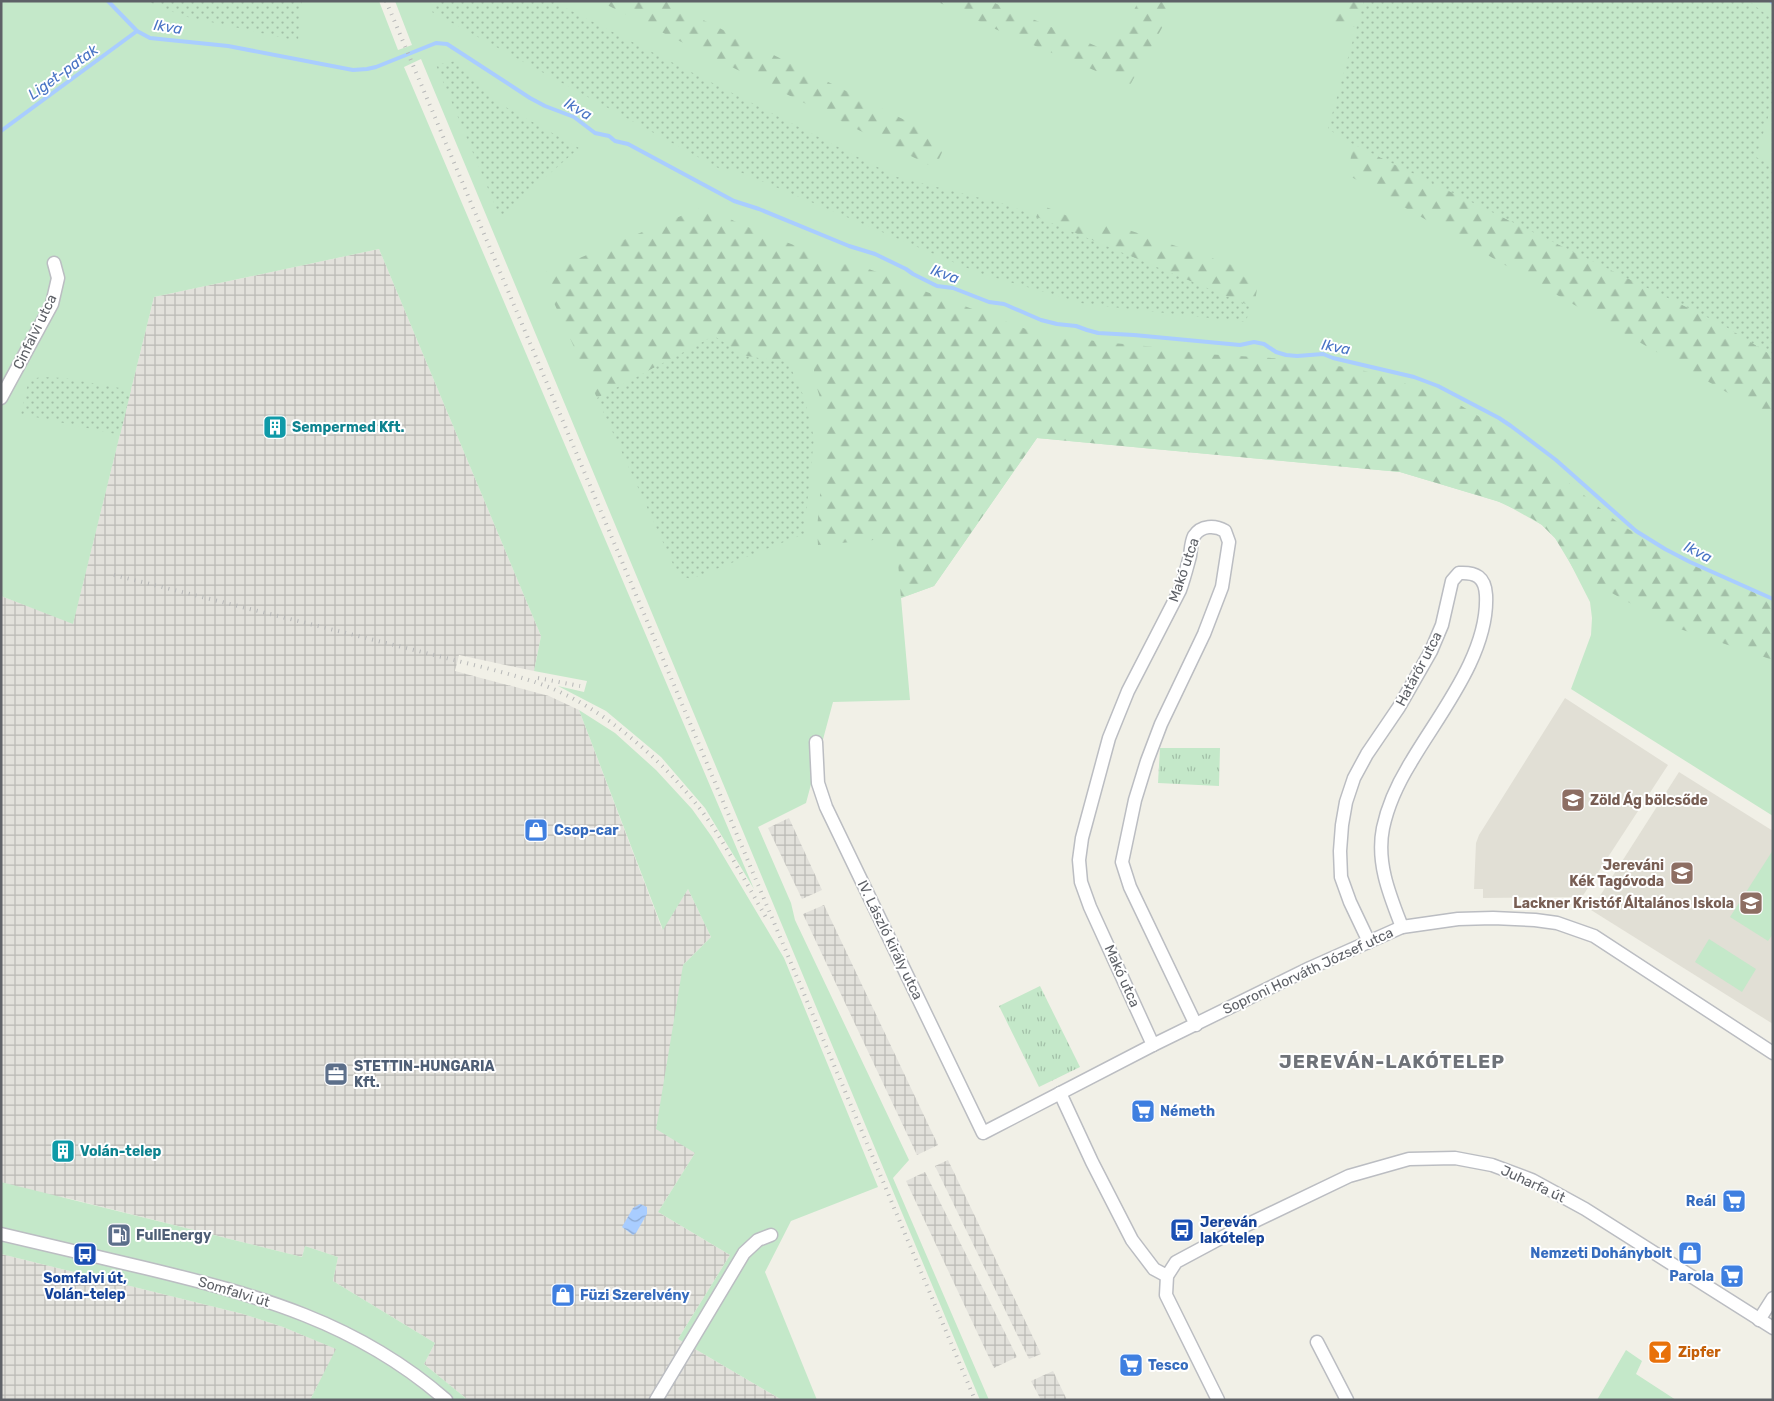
<svg xmlns="http://www.w3.org/2000/svg" width="1774" height="1401" viewBox="0 0 1774 1401" font-family="Rubik,sans-serif">
  <style>
    .industrial { fill: url(#industrial-grid) }
    .education { fill: #e1dfd5 }
    .grass { fill: #c4e8c9 }
    .forest { fill: url(#forest-firs) }
    .park { fill: url(#park-tufts) }
    .garden { fill: url(#garden-dots) }
    .water { fill: url(#water-waves) }
    .lines { fill: none; stroke-linecap: round; stroke-linejoin: round }
    .stream { stroke: #a9cdff; stroke-width: 4 }
    .minor-casing { stroke: #bbbdc2; stroke-width: 15 }
    .minor { stroke: #fff; stroke-width: 12 }
    .rail { stroke: #b7b8b8; stroke-width: 4; stroke-dasharray: 1 6; stroke-linecap: butt }
    .labels { text-anchor: middle; dominant-baseline: central; stroke-width: 4; stroke-linejoin: round; paint-order: stroke }
    .street-label { font-size: 14px; fill: #5e6167; stroke: #fff }
    .culture-label { font-size: 14px; font-weight: bold; fill: #0d838f; stroke: #fff; text-anchor: start }
    .education-label { font-size: 14px; font-weight: bold; fill: #785e54; stroke: #fff; text-anchor: end }
    .shop-label { font-size: 14px; font-weight: bold; fill: #366cbe; stroke: #fff; text-anchor: start }
    .service-label { font-size: 14px; font-weight: bold; fill: #4e5e75; stroke: #fff; text-anchor: start }
    .transit-label { font-size: 14px; font-weight: bold; fill: #164399; stroke: #fff; text-anchor: start }
    .food-label { font-size: 14px; font-weight: bold; fill: #c56008; stroke: #fff; text-anchor: start }
    .water-label { font-size: 15px; font-style: italic; fill: #4974c5; stroke: #fff }
    .district-label { font-size: 19px; font-weight: bold; letter-spacing: 1px; fill: #6f7379; stroke: #fff }
  </style>
  <defs>
    <pattern id="industrial-grid" width="8" height="8" patternUnits="userSpaceOnUse" patternTransform="scale(1.25)"><rect width="8" height="8" fill="#e2e1db"/><path d="M0 4h8M4 0v8" fill="none" stroke="#babab5"/></pattern>
    <pattern id="forest-firs" width="22" height="20" patternUnits="userSpaceOnUse" patternTransform="scale(1.25)"><rect width="22" height="20" fill="#c4e8c9"/><path d="M5 1l3.5 6h-7zM16 11l3.5 6h-7z" fill="#a2bfa7"/></pattern>
    <pattern id="park-tufts" width="24" height="20" patternUnits="userSpaceOnUse" patternTransform="scale(1.25)"><rect width="24" height="20" fill="#c4e8c9"/><path d="M3 7l-1-3M5 7V3M7 7l1-3M15 17l-1-3M17 17v-4M19 17l1-3" fill="none" stroke="#a2bfa7"/></pattern>
    <pattern id="garden-dots" width="8" height="8" patternUnits="userSpaceOnUse" patternTransform="scale(1.25)"><rect width="8" height="8" fill="#c4e8c9"/><path d="M2 2h.1M6 6h.1" fill="none" stroke="#a2bfa7" stroke-width="1.8" stroke-linecap="round"/></pattern>
    <pattern id="water-waves" width="16" height="10" patternUnits="userSpaceOnUse" patternTransform="scale(1.25)"><rect width="16" height="10" fill="#a9cdff"/><path d="M0 5q4-4 8 0t8 0" fill="none" stroke="#8daad2"/></pattern>
  </defs>
  <rect width="100%" height="100%" fill="#f1f0e7"/>
  <!-- industrial -->
  <g class="industrial">
    <path d="M 379,249 L 541,636 L 534,671 L 459,655 L 455,671 L 549,696 L 579,710 L 662,929 L 688,889 L 711,937 L 683,965 L 695,1153 L 658,1212 L 730,1255 L 678,1339 L 782,1400 L 468,1400 L 424,1364 L 435,1343 L 333,1281 L 338,1257 L 305,1246 L 302,1257 L 63,1197 L 56,1198 L 1,1182 L 1,596 L 73,623 L 154,297 Z"/>
    <path d="M 789,818 L 822,890 L 802,899 L 768,828 Z"/>
    <path d="M 824,905 L 938,1145 L 917,1155 L 803,914 Z"/>
    <path d="M 948,1160 L 1041,1354 L 1029,1359 L 935,1166 Z"/>
    <path d="M 925,1172 L 1017,1357 L 994,1368 L 906,1181 Z"/>
    <path d="M 1,1254 L 243,1314 L 283,1327 L 337,1349 L 310,1400 L 1,1400 Z"/>
    <path d="M 1053,1371 L 1067,1400 L 1041,1400 L 1031,1381 Z"/>
  </g>
  <!-- education -->
  <g class="education">
    <path d="M 1565,698 L 1668,765 L 1582,897 L 1483,898 L 1483,889 L 1474,889 L 1476,843 L 1479,835 Z"/>
    <path d="M 1679,772 L 1773,831 L 1773,1024 L 1591,910 Z"/>
  </g>
  <!-- grass -->
  <g class="grass">
    <path d="M 1,1 L 379,1 L 398,50 L 412,45 L 395,1 L 1773,1 L 1773,816 L 1571,689 L 1591,635 L 1592,618 L 1590,602 L 1564,551 L 1555,538 L 1542,525 L 1503,503 L 1400,472 L 1037,438 L 934,586 L 901,598 L 910,700 L 833,702 L 806,803 L 758,827 L 791,903 L 795,920 L 909,1160 L 893,1178 L 989,1400 L 980,1400 L 421,59 L 404,67 L 754,889 L 705,808 L 661,757 L 606,711 L 558,686 L 584,692 L 587,681 L 534,671 L 541,636 L 379,249 L 154,297 L 73,624 L 1,596 Z"/>
    <path d="M 579,710 L 615,733 L 656,770 L 692,809 L 712,837 L 784,958 L 878,1187 L 791,1221 L 765,1272 L 817,1400 L 782,1400 L 678,1339 L 730,1255 L 658,1212 L 695,1153 L 656,1129 L 683,965 L 711,937 L 688,889 L 663,930 Z"/>
    <path d="M 1773,850 L 1773,934 L 1768,941 L 1730,917 Z"/>
    <path d="M 1709,939 L 1756,969 L 1742,992 L 1695,962 Z"/>
    <path d="M 1,1182 L 302,1257 L 305,1246 L 338,1257 L 333,1281 L 435,1343 L 424,1364 L 468,1400 L 310,1400 L 336,1349 L 283,1327 L 243,1314 L 1,1254 Z"/>
    <path d="M 1626,1350 L 1642,1361 L 1636,1374 L 1676,1400 L 1597,1400 Z"/>
  </g>
  <!-- forest -->
  <g class="forest">
    <path d="M 599,1 L 665,1 L 947,141 L 935,168 Z"/>
    <path d="M 936,1 L 990,1 L 1110,52 L 1139,1 L 1177,1 L 1130,85 L 1006,34 Z"/>
    <path d="M 1340,1 L 1364,1 L 1357,26 L 1345,28 L 1334,23 Z"/>
    <path d="M 1353,144 L 1724,325 L 1773,356 L 1773,416 L 1742,401 L 1348,175 Z"/>
    <path d="M 1041,205 L 1103,230 L 1105,222 L 1232,265 L 1257,289 L 1254,307 L 1250,306 L 1036,217 Z"/>
    <path d="M 705,206 L 738,223 L 819,255 L 825,265 C 851,260 877,271 900,282 L 1034,332 L 1102,342 L 1156,347 L 1204,354 L 1305,360 L 1365,371 L 1419,388 L 1453,401 L 1507,433 L 1621,525 L 1673,555 L 1773,601 L 1773,660 L 1671,626 L 1576,573 L 1555,538 L 1542,525 L 1525,514 L 1497,501 L 1400,472 L 1037,438 L 934,586 L 901,598 L 896,538 L 818,545 L 817,529 L 826,430 L 824,411 L 814,378 L 814,364 L 745,356 L 714,336 L 597,398 L 541,274 Z"/>
  </g>
  <!-- park -->
  <g class="park">
    <path d="M 1160,748 L 1220,748 L 1219,786 L 1158,783 Z"/>
    <path d="M 1040,986 L 1080,1067 L 1039,1087 L 999,1006 Z"/>
  </g>
  <!-- garden -->
  <g class="garden">
    <path d="M 147,1 L 302,1 L 298,41 L 183,16 Z"/>
    <path d="M 438,1 L 552,1 L 897,177 L 1008,205 L 1250,306 L 1246,322 L 1085,304 L 979,273 L 740,172 L 720,169 L 432,12 Z"/>
    <path d="M 1364,1 L 1749,1 L 1773,20 L 1773,101 L 1756,157 L 1773,166 L 1773,356 L 1723,325 L 1353,144 L 1328,129 Z"/>
    <path d="M 455,61 L 495,101 L 579,148 L 500,217 L 436,65 Z"/>
    <path d="M 714,336 L 745,356 L 788,362 L 804,397 L 814,438 L 804,534 L 691,579 L 678,575 L 597,398 Z"/>
    <path d="M 43,377 L 64,378 L 131,390 L 120,435 L 21,414 L 29,379 Z"/>
  </g>
  <!-- water -->
  <path class="water" d="M 640,1204 L 647,1207 L 647,1214 L 636,1233 L 633,1235 L 622,1227 L 633,1208 Z"/>
  <g class="lines">
    <!-- stream -->
    <g class="stream">
      <path d="M 108,1 L 137,31 L 150,38 L 228,46 L 353,70 L 367,69 L 376,67 L 436,43 L 447,44 L 530,98 L 545,106 L 574,117 L 595,133 L 609,136 L 615,141 L 628,144 L 734,201 L 759,209 L 849,246 L 875,254 L 906,269 L 913,274 L 937,286 L 953,288 L 989,302 L 1004,304 L 1041,320 L 1057,324 L 1076,326 L 1087,330 L 1098,333 L 1134,335 L 1240,345 L 1254,342 L 1264,344 L 1276,352 L 1286,355 L 1297,356 L 1323,354 L 1333,358 L 1414,377 L 1438,386 L 1499,418 L 1511,426 L 1556,460 L 1636,531 L 1665,549 L 1690,562 L 1773,599"/>
      <path d="M 1771,1 L 1773,3"/>
      <path d="M 1,131 L 137,31"/>
    </g>
    <!-- minor casing -->
    <g class="minor-casing">
      <g id="minor">
        <path d="M 1,398 L 52,304 L 58,278 L 54,263"/>
        <path d="M 816,742 L 818,783 L 826,807 L 983,1133 L 1153,1045 L 1310,968 L 1402,927 L 1458,919 L 1493,918 L 1535,920 L 1557,923 L 1594,936 L 1773,1053"/>
        <path d="M 1369,942 L 1350,902 L 1341,877 L 1340,851 L 1342,825 L 1346,802 L 1354,778 L 1367,754 L 1399,707 L 1431,651 L 1442,625 L 1452,581 L 1459,573 C 1476,572 1485,577 1486,595 C 1489,654 1439,714 1411,762 C 1398,783 1388,804 1383,828 C 1376,863 1390,896 1402,927"/>
        <path d="M 1153,1045 L 1090,907 L 1081,882 L 1079,860 L 1082,838 L 1109,738 L 1128,691 L 1180,590 C 1184,579 1187,567 1190,556 C 1191,549 1191,542 1194,536 C 1201,525 1215,525 1225,531 L 1229,542 L 1222,587 L 1204,634 L 1161,724 L 1147,761 L 1135,800 L 1122,862 L 1130,887 L 1196,1025"/>
        <path d="M 1060,1093 L 1092,1162 L 1132,1240 L 1154,1269 L 1167,1276"/>
        <path d="M 1,1234 C 49,1245 97,1257 145,1268 C 257,1295 357,1322 446,1400"/>
        <path d="M 1759,1320 L 1773,1298"/>
        <path d="M 1317,1342 L 1347,1400"/>
        <path d="M 656,1400 L 744,1253 L 758,1240 L 771,1235"/>
        <path d="M 1218,1400 L 1166,1295 L 1167,1276 L 1176,1262 L 1232,1232 L 1349,1176 L 1409,1159 L 1455,1158 L 1492,1165 L 1532,1180 L 1585,1209 L 1773,1328"/>
      </g>
    </g>
    <!-- minor -->
    <use href="#minor" class="minor"/>
    <!-- rail -->
    <g class="rail">
      <path d="M 386,1 L 975,1400"/>
      <path d="M 114,575 L 494,670 C 519,677 543,683 566,695 C 620,721 680,777 713,827 C 732,856 749,888 767,919"/>
      <path d="M 538,678 L 580,686"/>
    </g>
  </g>
  <!-- icons -->
  <defs>
    <g id="building-square" transform="scale(1.25)"><rect x="-9" y="-9" width="18" height="18" rx="4" fill="#0f9aa8" stroke="#fff"/><path d="M-4-6H4V6H1V3H-1V6H-4ZM-2.5-4.3h1.7v1.8h-1.7ZM.8-4.3h1.7v1.8H.8ZM-2.5-1h1.7V.8h-1.7ZM.8-1h1.7V.8H.8Z" fill="#fff"/></g>
    <g id="school-square" transform="scale(1.25)"><rect x="-9" y="-9" width="18" height="18" rx="4" fill="#8d6e63" stroke="#fff"/><path d="M0-5L7-2L0 1L-7-2ZM-4 1L0 2.5L4 1V4Q0 6-4 4Z" fill="#fff"/></g>
    <g id="shop-square" transform="scale(1.25)"><rect x="-9" y="-9" width="18" height="18" rx="4" fill="#3f7fe0" stroke="#fff"/><path d="M-5-2.5h2.3a2.7 3.5 0 0 1 5.4 0H5L5.5 6h-11ZM-1.5-2.5h3a1.5 2.3 0 0 0-3 0Z" fill="#fff"/></g>
    <g id="office-square" transform="scale(1.25)"><rect x="-9" y="-9" width="18" height="18" rx="4" fill="#5c6f8a" stroke="#fff"/><path d="M-6-3h4V-5.5h4V-3h4V5H-6ZM-1-4.5V-3h2v-1.5ZM-6 0V1H6V0Z" fill="#fff"/></g>
    <g id="supermarket-square" transform="scale(1.25)"><rect x="-9" y="-9" width="18" height="18" rx="4" fill="#3f7fe0" stroke="#fff"/><path d="M-6-5.5h2.5l.6 2H6L4.5 2H-2.5L-4.4-4H-6ZM-1.5 3.2a1.3 1.3 0 1 0 .1 0ZM3 3.2a1.3 1.3 0 1 0 .1 0Z" fill="#fff"/></g>
    <g id="bus-square" transform="scale(1.25)"><rect x="-9" y="-9" width="18" height="18" rx="4" fill="#1a4fb4" stroke="#fff"/><path d="M-5-6H5V4H4V6H2V4H-2V6H-4V4H-5ZM-3.5-4V0h7V-4ZM-3.5 1.2v1.5H-2V1.2ZM2 1.2v1.5H3.5V1.2Z" fill="#fff"/></g>
    <g id="fuel-square" transform="scale(1.25)"><rect x="-9" y="-9" width="18" height="18" rx="4" fill="#5c6f8a" stroke="#fff"/><path d="M-5.5-6h7V0h2V4h1.3V-2.5L3-4.5l.8-.8L6-3V5H2.5V1h-1V6h-7ZM-4.2-4.7v3.2H.2V-4.7Z" fill="#fff"/></g>
    <g id="bar-square" transform="scale(1.25)"><rect x="-9" y="-9" width="18" height="18" rx="4" fill="#e8710a" stroke="#fff"/><path d="M-6-5H6L.8 .8V4.5H3.5V6h-7V4.5H-.8V.8Z" fill="#fff"/></g>
  </defs>
  <g fill-rule="evenodd">
    <use href="#building-square" x="275" y="427"/>
    <use href="#school-square" x="1573" y="800"/>
    <use href="#shop-square" x="536" y="830"/>
    <use href="#school-square" x="1682" y="873"/>
    <use href="#school-square" x="1751" y="903"/>
    <use href="#office-square" x="336" y="1074"/>
    <use href="#supermarket-square" x="1143" y="1111"/>
    <use href="#building-square" x="63" y="1151"/>
    <use href="#supermarket-square" x="1734" y="1201"/>
    <use href="#bus-square" x="1182" y="1230"/>
    <use href="#fuel-square" x="119" y="1235"/>
    <use href="#shop-square" x="1690" y="1253"/>
    <use href="#bus-square" x="85" y="1254"/>
    <use href="#supermarket-square" x="1732" y="1276"/>
    <use href="#shop-square" x="563" y="1295"/>
    <use href="#bar-square" x="1660" y="1352"/>
    <use href="#supermarket-square" x="1131" y="1365"/>
  </g>
  <g class="labels">
    <!-- street labels -->
    <g class="street-label">
      <text transform="translate(35 332) rotate(-64)">Cinfalvi utca</text>
      <text transform="translate(1184 570) rotate(-71)">Makó utca</text>
      <text transform="translate(1419 669) rotate(-62)">Határőr utca</text>
      <text transform="translate(890 940) rotate(64)">IV. László király utca</text>
      <text transform="translate(1308 971) rotate(-25)">Soproni Horváth József utca</text>
      <text transform="translate(1122 976) rotate(66)">Makó utca</text>
      <text transform="translate(1533 1184) rotate(25)">Juharfa út</text>
      <text transform="translate(234 1292) rotate(17)">Somfalvi út</text>
    </g>
    <!-- culture labels -->
    <g class="culture-label">
      <text x="292" y="427">Sempermed Kft.</text>
      <text x="80" y="1151">Volán-telep</text>
    </g>
    <!-- education labels -->
    <g class="education-label">
      <text x="1590" y="800" text-anchor="start">Zöld Ág bölcsőde</text>
      <text x="1664" y="865">Jereváni<tspan x="1664" dy="16">Kék Tagóvoda</tspan></text>
      <text x="1734" y="903">Lackner Kristóf Általános Iskola</text>
    </g>
    <!-- shop labels -->
    <g class="shop-label">
      <text x="554" y="830">Csop-car</text>
      <text x="1160" y="1111">Németh</text>
      <text x="1716" y="1201" text-anchor="end">Reál</text>
      <text x="1672" y="1253" text-anchor="end">Nemzeti Dohánybolt</text>
      <text x="1714" y="1276" text-anchor="end">Parola</text>
      <text x="580" y="1295">Füzi Szerelvény</text>
      <text x="1148" y="1365">Tesco</text>
    </g>
    <!-- service labels -->
    <g class="service-label">
      <text x="354" y="1066">STETTIN-HUNGARIA<tspan x="354" dy="16">Kft.</tspan></text>
      <text x="136" y="1235">FullEnergy</text>
    </g>
    <!-- transit labels -->
    <g class="transit-label">
      <text x="1200" y="1222">Jereván<tspan x="1200" dy="16">lakótelep</tspan></text>
      <text x="85" y="1278" text-anchor="middle">Somfalvi út,<tspan x="85" dy="16">Volán-telep</tspan></text>
    </g>
    <!-- food labels -->
    <g class="food-label">
      <text x="1678" y="1352">Zipfer</text>
    </g>
    <!-- water labels -->
    <g class="water-label">
      <text transform="translate(168 27) rotate(9)">Ikva</text>
      <text transform="translate(63 72) rotate(-36)">Liget-patak</text>
      <text transform="translate(578 109) rotate(30)">Ikva</text>
      <text transform="translate(945 274) rotate(20)">Ikva</text>
      <text transform="translate(1336 347) rotate(11)">Ikva</text>
      <text transform="translate(1698 552) rotate(27)">Ikva</text>
    </g>
    <!-- district labels -->
    <g class="district-label">
      <text x="1392" y="1061">JEREVÁN-LAKÓTELEP</text>
    </g>
  </g>
  <!-- border -->
  <rect width="1774" height="1401" fill="none" stroke="#5e6167" stroke-width="5"/>
</svg>
